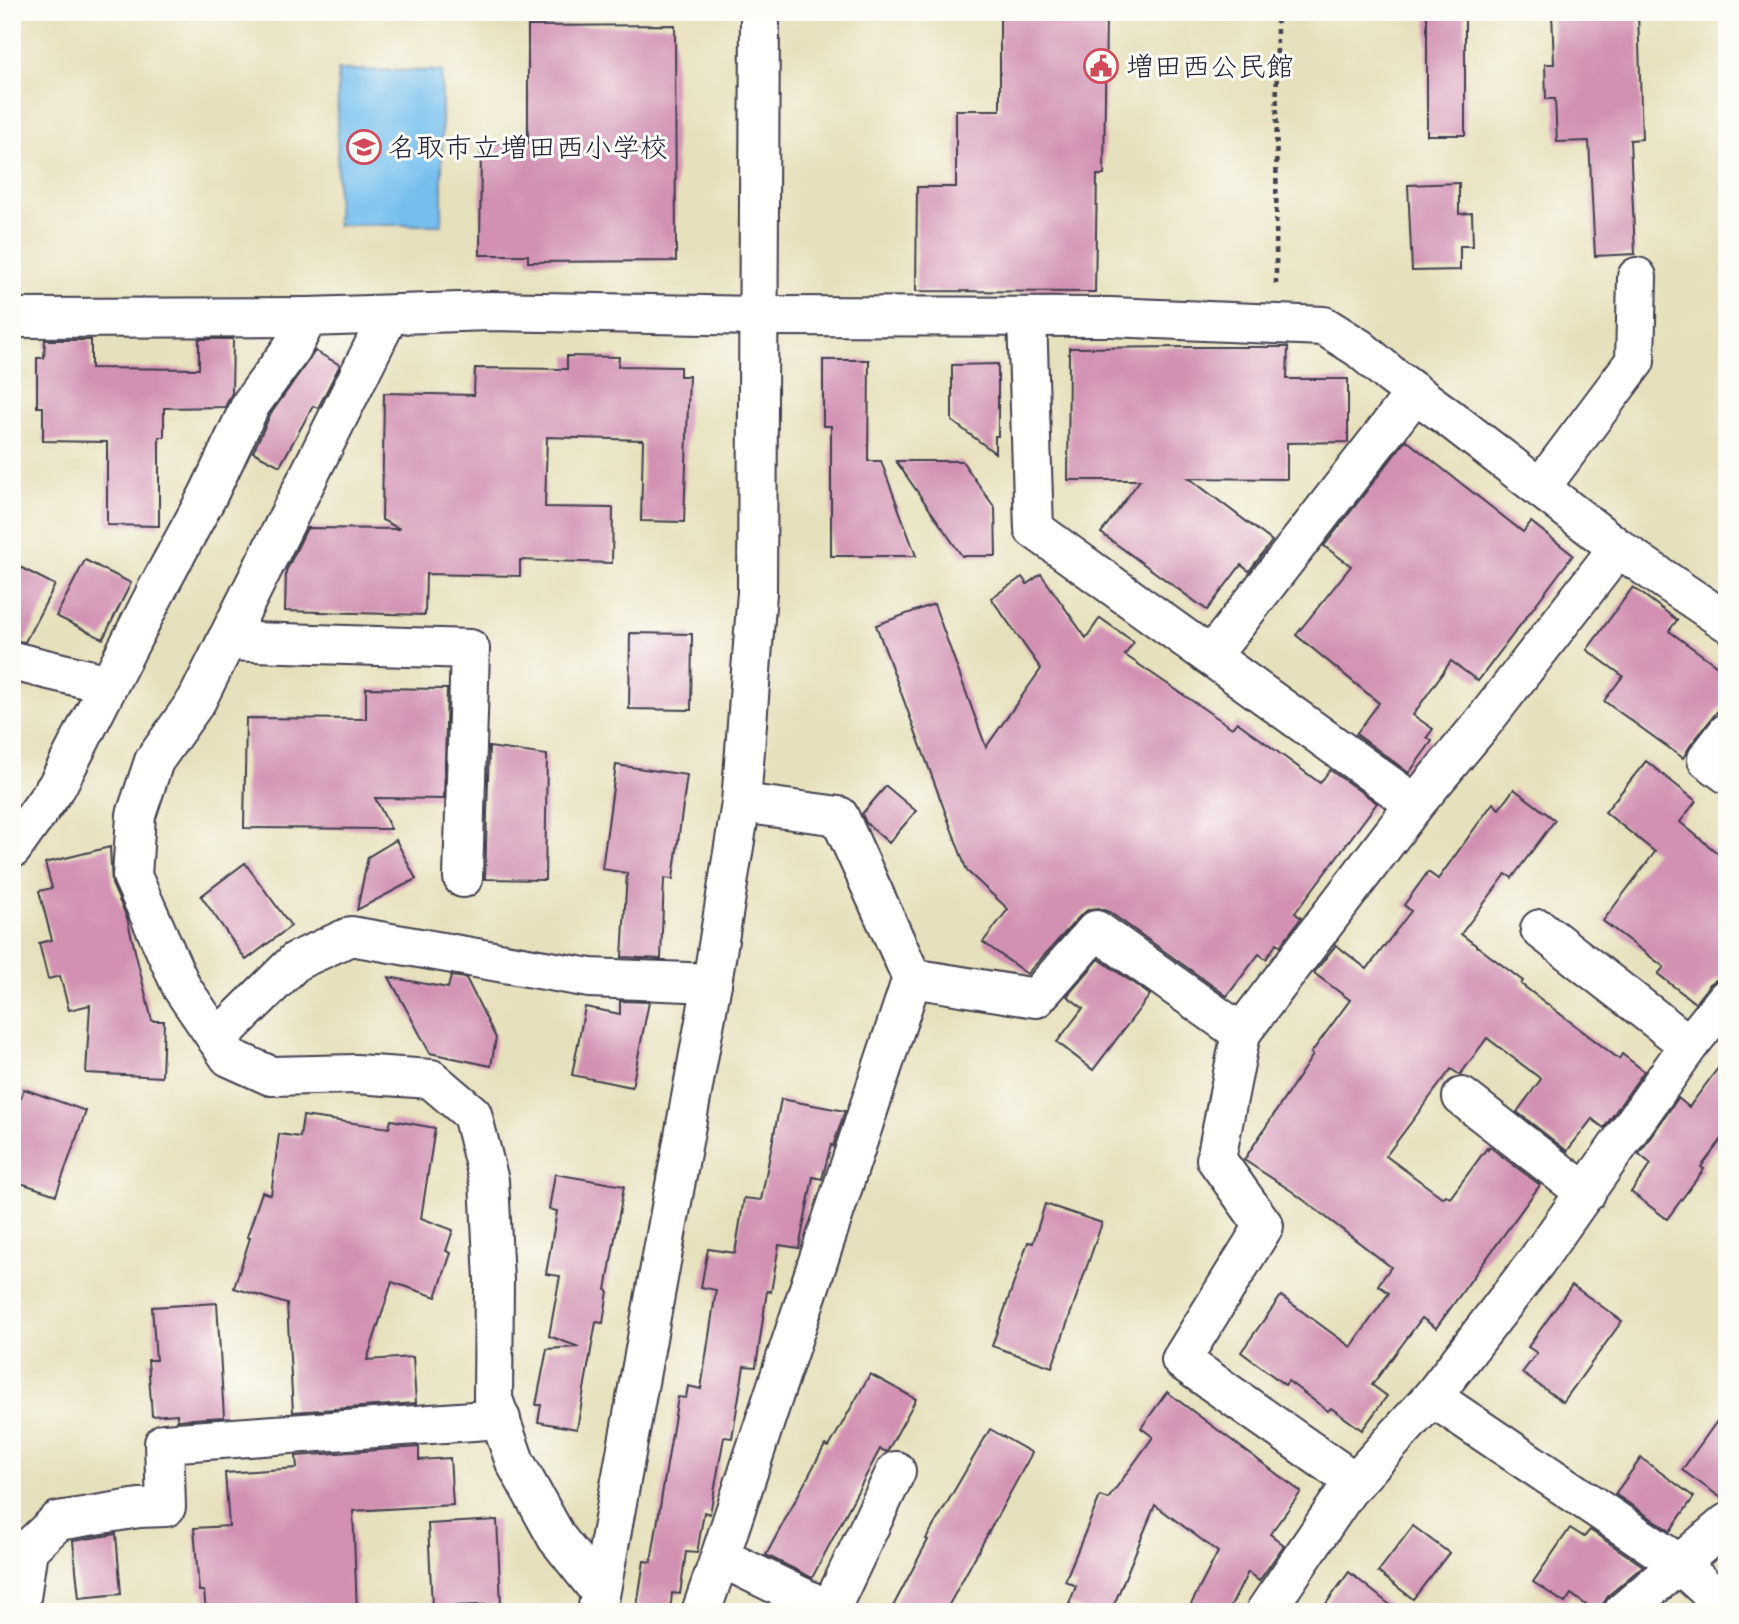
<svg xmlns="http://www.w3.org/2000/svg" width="1739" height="1624" viewBox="0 0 1739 1624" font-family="Caveat,'Klee One',sans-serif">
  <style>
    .water { fill: #75bfee; stroke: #4c7094; stroke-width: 2 }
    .building { fill: #d291b3 }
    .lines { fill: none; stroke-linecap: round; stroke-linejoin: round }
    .minor-casing { stroke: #403e4e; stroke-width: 42 }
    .path { stroke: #403e4e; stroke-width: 4.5; stroke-dasharray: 5 5; stroke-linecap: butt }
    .minor { stroke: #fff; stroke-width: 38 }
    .labels { text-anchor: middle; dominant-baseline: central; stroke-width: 6; stroke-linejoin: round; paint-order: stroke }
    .poi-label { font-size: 28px; fill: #22223b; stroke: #fdfcf7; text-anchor: start }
  </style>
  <rect width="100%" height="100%" fill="#fdfcf7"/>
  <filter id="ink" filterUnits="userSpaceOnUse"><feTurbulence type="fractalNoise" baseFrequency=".0143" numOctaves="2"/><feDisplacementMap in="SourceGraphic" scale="14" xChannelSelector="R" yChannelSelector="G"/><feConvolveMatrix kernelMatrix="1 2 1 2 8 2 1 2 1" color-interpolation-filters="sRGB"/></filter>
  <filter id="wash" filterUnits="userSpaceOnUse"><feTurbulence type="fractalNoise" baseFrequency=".00686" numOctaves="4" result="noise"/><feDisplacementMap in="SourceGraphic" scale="28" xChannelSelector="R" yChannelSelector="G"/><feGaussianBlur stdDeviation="1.57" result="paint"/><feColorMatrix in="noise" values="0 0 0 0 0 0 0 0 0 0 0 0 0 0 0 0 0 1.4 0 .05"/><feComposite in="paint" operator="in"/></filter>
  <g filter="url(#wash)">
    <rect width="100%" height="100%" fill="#e7e0bc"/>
    <!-- water -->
    <path class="water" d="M 338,70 L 442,71 L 442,225 L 337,225 Z"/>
    <g id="blocks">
      <!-- building -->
      <g class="building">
        <path d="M 1000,12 L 1106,14 L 1104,175 L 1097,175 L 1095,292 L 916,291 L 917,187 L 956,187 L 956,110 L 1000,110 Z"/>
        <rect x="1427" y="12" width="38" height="123"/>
        <path d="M 1552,12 L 1638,12 L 1642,139 L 1630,140 L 1635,254 L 1595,256 L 1589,141 L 1557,142 L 1555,99 L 1546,99 L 1545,64 L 1554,64 Z"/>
        <path d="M 675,25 L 676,261 L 528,262 L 528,255 L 480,255 L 481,143 L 528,143 L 528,26 Z"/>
        <path d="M 1459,183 L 1459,214 L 1472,213 L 1473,246 L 1460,246 L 1460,270 L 1412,271 L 1408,185 Z"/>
        <path d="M 199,339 L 233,339 L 232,393 L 225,407 L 164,408 L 164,437 L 159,437 L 159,526 L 107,525 L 107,442 L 43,441 L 43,407 L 37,407 L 37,358 L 44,358 L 45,340 L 91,340 L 91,368 L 199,369 Z"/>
        <path d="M 1191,347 L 1288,347 L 1287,379 L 1348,379 L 1348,442 L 1287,443 L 1287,479 L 1189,478 L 1272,541 L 1249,571 L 1241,565 L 1207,610 L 1101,533 L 1140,480 L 1068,480 L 1069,348 Z"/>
        <path d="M 315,351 L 340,365 L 318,408 L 313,406 L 280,466 L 253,452 L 270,415 Z"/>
        <path d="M 567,356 L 619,357 L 618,366 L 680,367 L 680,376 L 689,376 L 684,522 L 641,521 L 643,440 L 547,437 L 545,507 L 613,508 L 612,563 L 520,560 L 520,576 L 426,574 L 425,615 L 285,611 L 286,571 L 307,528 L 400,529 L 382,520 L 384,393 L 474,395 L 475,368 L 567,369 Z"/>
        <path d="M 823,360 L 869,360 L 868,461 L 881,461 L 916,556 L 831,556 L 831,426 L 823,426 Z"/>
        <path d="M 998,364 L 998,436 L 995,436 L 995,453 L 952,421 L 952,365 Z"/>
        <path d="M 1406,440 L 1523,532 L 1531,522 L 1573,555 L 1478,681 L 1451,661 L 1413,715 L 1433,729 L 1427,737 L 1432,741 L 1409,773 L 1356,734 L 1379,703 L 1296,635 L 1351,566 L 1324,546 Z"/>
        <path d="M 896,461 L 962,461 L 995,508 L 996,556 L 962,556 Z"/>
        <path d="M 85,560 L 131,583 L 103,639 L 56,616 Z"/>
        <path d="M 12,563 L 55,585 L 25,642 L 12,640 Z"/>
        <path d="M 1041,574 L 1086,638 L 1100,618 L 1134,642 L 1125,655 L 1232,728 L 1237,722 L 1320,783 L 1330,770 L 1377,803 L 1295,913 L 1301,918 L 1280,946 L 1277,943 L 1266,959 L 1259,954 L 1227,996 L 1109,912 L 1099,908 L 1089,909 L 1080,916 L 1027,974 L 983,942 L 1008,909 L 967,871 L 876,625 L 934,604 L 986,747 L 1041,669 L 991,598 L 1022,577 L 1027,584 Z"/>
        <path d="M 1633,587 L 1677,620 L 1669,631 L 1727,673 L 1727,699 L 1690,746 L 1683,758 L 1604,701 L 1623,676 L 1587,650 Z"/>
        <path d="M 630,633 L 692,634 L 691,710 L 629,709 Z"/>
        <path d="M 366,688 L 447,689 L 444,799 L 375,798 L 391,829 L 244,828 L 246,718 L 366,719 Z"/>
        <path d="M 489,747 L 547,755 L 545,880 L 485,879 Z"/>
        <path d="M 1646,761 L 1696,801 L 1680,822 L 1727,861 L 1727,977 L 1719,978 L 1710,984 L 1695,1003 L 1658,974 L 1664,967 L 1603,921 L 1655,852 L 1605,812 Z"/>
        <path d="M 616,765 L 687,775 L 673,879 L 664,878 L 661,959 L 622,957 L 627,873 L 602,869 Z"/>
        <path d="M 886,786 L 916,811 L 889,843 L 866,823 L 862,814 Z"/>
        <path d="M 1514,789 L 1555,820 L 1512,878 L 1506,874 L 1461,934 L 1523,981 L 1521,984 L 1619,1059 L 1622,1054 L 1644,1071 L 1604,1128 L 1592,1119 L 1567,1151 L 1517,1112 L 1541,1079 L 1487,1038 L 1460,1075 L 1451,1069 L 1386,1156 L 1443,1198 L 1446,1195 L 1450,1198 L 1487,1148 L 1488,1150 L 1490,1147 L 1540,1185 L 1436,1328 L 1422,1318 L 1372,1385 L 1387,1396 L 1362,1430 L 1331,1408 L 1328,1411 L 1288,1381 L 1285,1385 L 1241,1352 L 1281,1296 L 1351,1347 L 1389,1293 L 1378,1285 L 1391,1267 L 1293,1192 L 1244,1160 L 1313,1055 L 1311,1053 L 1350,1000 L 1314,973 L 1336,945 L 1367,969 L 1411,911 L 1404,905 L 1428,872 L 1438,879 L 1493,803 L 1499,809 Z"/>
        <path d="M 396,840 L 416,879 L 357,910 L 368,857 Z"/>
        <path d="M 110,847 L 112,884 L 127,918 L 152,1021 L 164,1021 L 162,1077 L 86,1073 L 90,1005 L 69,1010 L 60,976 L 48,979 L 39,943 L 52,940 L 39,891 L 52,888 L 45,863 Z"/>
        <path d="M 245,863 L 291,926 L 246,960 L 201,896 Z"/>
        <path d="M 1099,959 L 1150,995 L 1093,1070 L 1057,1042 L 1083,1008 L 1067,996 Z"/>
        <path d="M 451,976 L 466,978 L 496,1038 L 491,1066 L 430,1053 L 389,977 L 448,988 Z"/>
        <path d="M 620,1001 L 649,1002 L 632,1087 L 572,1075 L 585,1007 L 620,1014 Z"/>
        <path d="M 1727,1056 L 1727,1132 L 1701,1167 L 1704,1169 L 1667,1219 L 1631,1192 L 1651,1164 L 1639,1154 L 1678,1098 L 1689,1107 Z"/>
        <path d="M 24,1089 L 86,1111 L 56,1195 L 12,1180 L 12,1121 Z"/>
        <path d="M 781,1099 L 845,1111 L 833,1146 L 831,1145 L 822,1179 L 813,1177 L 799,1248 L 779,1245 L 771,1292 L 767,1291 L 756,1367 L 744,1366 L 732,1438 L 724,1437 L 710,1514 L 704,1512 L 697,1553 L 686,1552 L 680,1594 L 672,1593 L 670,1612 L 636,1612 L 644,1561 L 651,1562 L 678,1397 L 686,1398 L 688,1386 L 701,1389 L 716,1290 L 701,1287 L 708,1249 L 735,1253 L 744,1198 L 761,1200 Z"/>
        <path d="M 303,1116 L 389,1128 L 391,1120 L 435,1128 L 421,1218 L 453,1230 L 446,1251 L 451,1253 L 436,1297 L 392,1282 L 367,1360 L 413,1357 L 416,1403 L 293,1412 L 287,1304 L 234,1288 L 250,1238 L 247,1237 L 262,1192 L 271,1195 L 279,1134 L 300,1137 Z"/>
        <path d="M 555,1174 L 624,1186 L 606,1290 L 608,1291 L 603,1323 L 596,1322 L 577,1429 L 538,1422 L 541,1405 L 536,1405 L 547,1349 L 579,1347 L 549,1336 L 560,1276 L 546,1274 L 557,1211 L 549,1209 Z"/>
        <path d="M 1045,1204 L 1102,1223 L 1052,1367 L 992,1346 L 1028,1242 L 1033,1243 Z"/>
        <path d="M 1572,1285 L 1622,1321 L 1563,1402 L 1522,1373 L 1537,1353 L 1528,1347 Z"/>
        <path d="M 217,1303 L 224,1417 L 177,1420 L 177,1414 L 152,1416 L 148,1360 L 156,1360 L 152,1307 Z"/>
        <path d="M 870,1374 L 916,1399 L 887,1452 L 880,1449 L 812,1578 L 766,1555 L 825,1445 L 829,1447 Z"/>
        <path d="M 1167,1392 L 1301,1492 L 1270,1534 L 1284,1545 L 1259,1581 L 1248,1572 L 1228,1612 L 1187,1612 L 1218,1552 L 1155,1505 L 1111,1612 L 1087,1612 L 1069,1604 L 1076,1586 L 1065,1581 L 1100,1496 L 1108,1499 L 1153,1437 L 1141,1428 Z"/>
        <path d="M 1727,1407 L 1727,1502 L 1682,1470 Z"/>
        <path d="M 990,1429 L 1032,1453 L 945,1612 L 890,1612 L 928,1540 L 926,1539 Z"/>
        <path d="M 419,1447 L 419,1460 L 450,1458 L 453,1505 L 353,1511 L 357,1612 L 206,1612 L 204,1591 L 199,1591 L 194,1528 L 229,1526 L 225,1473 L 297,1468 L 296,1456 Z"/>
        <path d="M 1641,1458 L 1694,1497 L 1670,1531 L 1615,1494 Z"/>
        <path d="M 497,1520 L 501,1604 L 432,1607 L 428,1524 Z"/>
        <path d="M 1413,1526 L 1449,1553 L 1413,1599 L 1378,1572 Z"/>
        <path d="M 1570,1528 L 1584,1537 L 1590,1530 L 1643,1566 L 1609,1595 L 1603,1604 L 1602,1612 L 1596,1612 L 1571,1594 L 1565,1603 L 1533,1582 Z"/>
        <path d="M 116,1534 L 121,1594 L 79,1598 L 73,1541 Z"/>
        <path d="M 1349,1572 L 1399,1612 L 1320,1612 Z"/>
      </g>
    </g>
  </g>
  <g filter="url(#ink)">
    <use href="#blocks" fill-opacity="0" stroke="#403e4e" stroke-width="2"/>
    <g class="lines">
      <!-- minor casing -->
      <g class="minor-casing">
        <g id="minor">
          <path d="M 389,315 L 197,700 L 154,761 L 136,815 L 132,876 L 182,988 L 229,1057 L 271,1076 L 356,1074 L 431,1079 L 472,1114 L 489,1181 L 494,1280 L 493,1399 L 515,1462 L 557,1538 L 600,1592"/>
          <path d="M 1027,317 L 1034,529 L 1415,804"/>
          <path d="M 12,318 L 308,317"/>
          <path d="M 1540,488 L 1635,361 L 1637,277"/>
          <path d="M 226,641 L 470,649 L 463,878"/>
          <path d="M 1211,656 L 1415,393"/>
          <path d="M 12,661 L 108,684"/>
          <path d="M 1727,733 L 1707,759 L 1727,774"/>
          <path d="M 741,803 L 839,816 L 912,978 L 1036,998 L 1096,930 L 1241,1033 L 1415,804 L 1481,725 L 1618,548"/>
          <path d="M 12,849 L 57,786 L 161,582 L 208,495 L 251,404 L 292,348 L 308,317 L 490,311 L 760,316 L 1111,317 L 1324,326 L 1359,348 L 1392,376 L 1448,417 L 1618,548 L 1727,622"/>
          <path d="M 1540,929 L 1689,1045"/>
          <path d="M 1241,1033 L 1216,1159 L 1264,1226 L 1181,1360 L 1355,1482"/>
          <path d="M 217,1039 L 296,961 L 351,936 L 590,978 L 712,983"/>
          <path d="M 1462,1097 L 1586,1193"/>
          <path d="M 1432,1397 L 1678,1563 L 1727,1607"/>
          <path d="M 720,1557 L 912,978"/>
          <path d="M 830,1610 L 896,1471"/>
          <path d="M 19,1612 L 28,1549 L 58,1521 L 139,1508 L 166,1507 L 164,1443 L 501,1419"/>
          <path d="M 597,1612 L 712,983 L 741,803 L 757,592 L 760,12"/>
          <path d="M 701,1612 L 720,1557 L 833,1612"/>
          <path d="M 1265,1612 L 1347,1491 L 1432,1397 L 1536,1262 L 1689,1045 L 1727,998"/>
          <path d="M 1623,1612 L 1727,1523"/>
        </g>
      </g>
      <!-- path -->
      <path class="path" d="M 1276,284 L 1277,12"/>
      <!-- minor -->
      <use href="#minor" class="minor"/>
    </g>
  </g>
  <!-- icons -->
  <defs>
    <g id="civic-ring" transform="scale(1.75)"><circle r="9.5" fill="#fdfcf7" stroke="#d1495b" stroke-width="1.5"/><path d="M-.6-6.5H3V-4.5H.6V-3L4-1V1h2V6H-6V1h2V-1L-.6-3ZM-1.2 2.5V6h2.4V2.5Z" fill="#d1495b"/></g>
    <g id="school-ring" transform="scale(1.75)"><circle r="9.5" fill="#fdfcf7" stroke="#d1495b" stroke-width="1.5"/><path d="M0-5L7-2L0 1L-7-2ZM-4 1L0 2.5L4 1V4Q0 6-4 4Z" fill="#d1495b"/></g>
  </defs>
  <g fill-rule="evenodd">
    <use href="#civic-ring" x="1101" y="66"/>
    <use href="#school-ring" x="364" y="147"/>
  </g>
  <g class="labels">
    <!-- poi labels -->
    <g class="poi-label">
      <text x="1126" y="66">増田西公民館</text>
      <text x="388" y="147">名取市立増田西小学校</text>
    </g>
  </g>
  <!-- margin -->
  <rect width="1739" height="1624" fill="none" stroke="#fdfcf7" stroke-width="42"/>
</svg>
